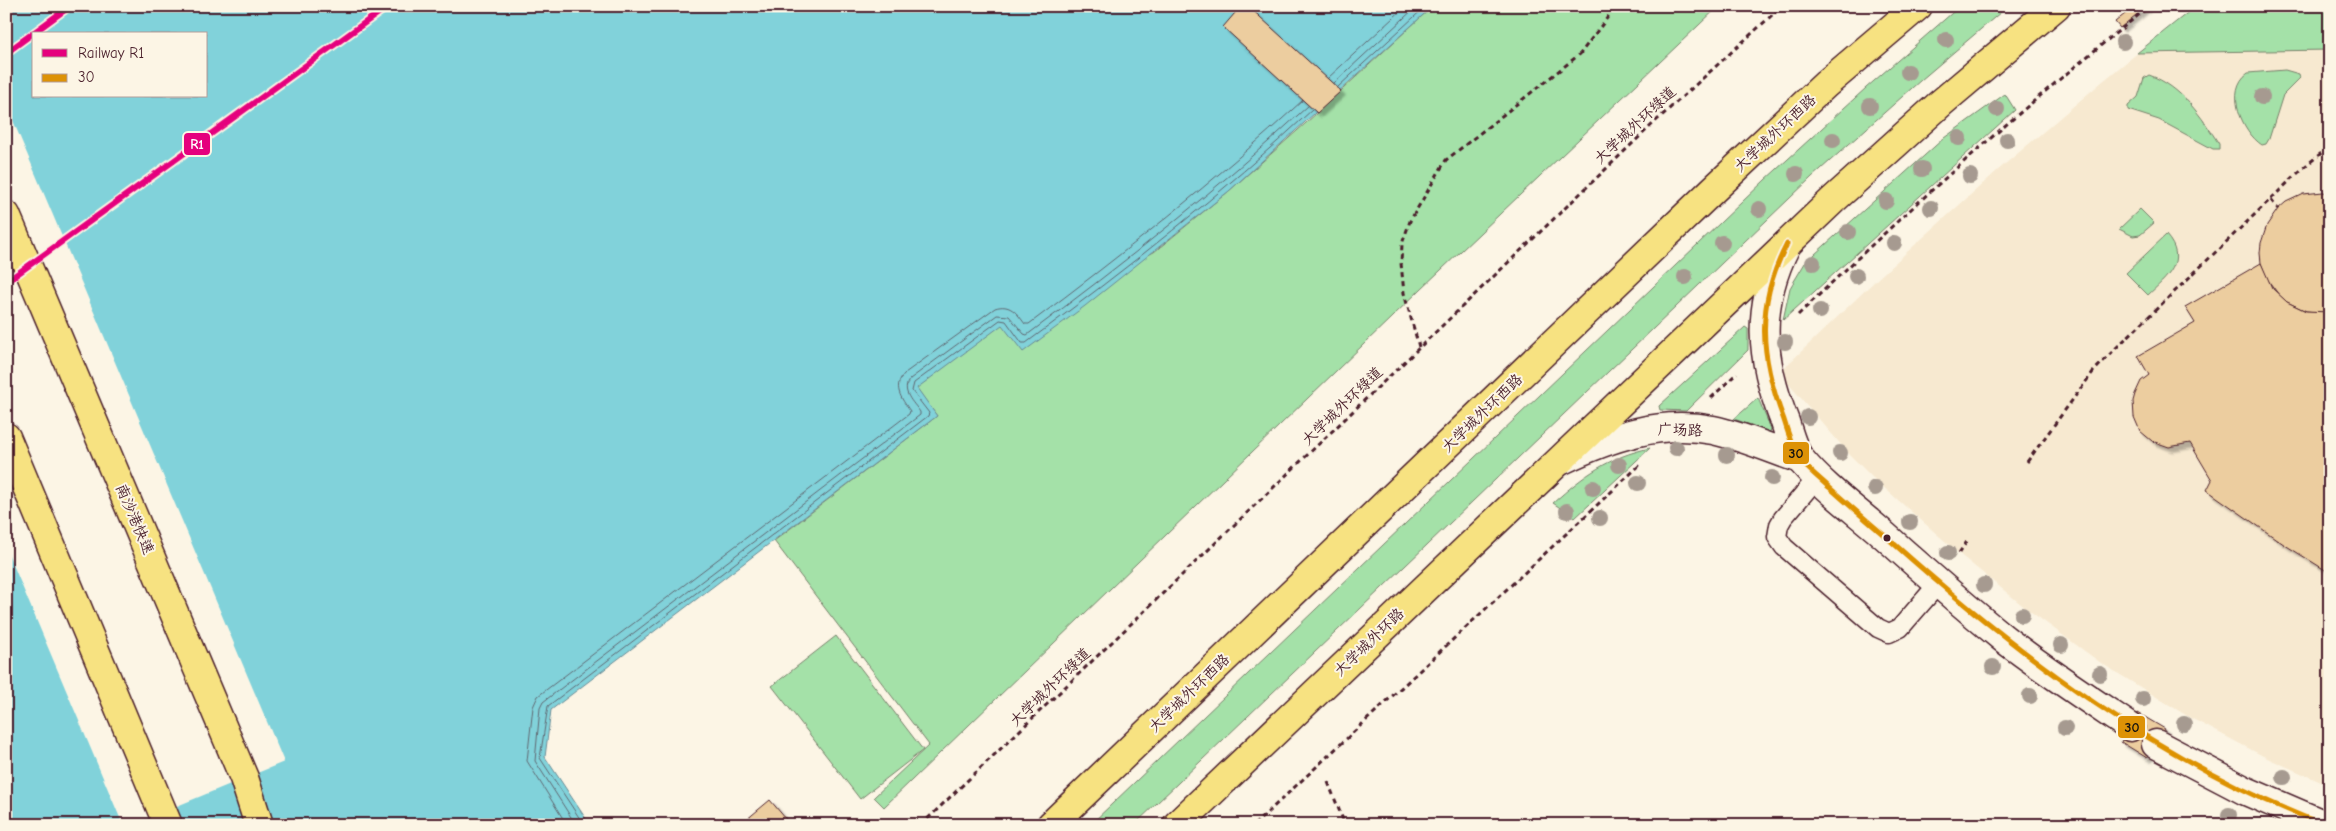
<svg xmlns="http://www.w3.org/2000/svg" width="2336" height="831" viewBox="0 0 2336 831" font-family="'Comic Neue','LXGW WenKai TC',sans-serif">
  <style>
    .built { fill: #f7e9d0 }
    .green { fill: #a4e1a8; stroke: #77806a }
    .water { fill: #81d2da; stroke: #6b8a94; fill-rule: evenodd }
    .pier { fill: #fcf5e5 }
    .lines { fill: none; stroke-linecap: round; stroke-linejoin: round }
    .shore { stroke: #606771; stroke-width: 1 }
    .building { fill: #eccd9f; stroke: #4a1f2b; filter: url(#shadow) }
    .service-casing { stroke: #4a1f2b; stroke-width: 21 }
    .minor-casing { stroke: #4a1f2b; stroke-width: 31 }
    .primary-casing { stroke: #4a1f2b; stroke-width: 31 }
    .motorway-casing { stroke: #4a1f2b; stroke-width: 31 }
    .path { stroke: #4a1f2b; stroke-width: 3; stroke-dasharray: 5 4; stroke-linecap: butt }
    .service { stroke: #fcf5e5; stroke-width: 18 }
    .minor { stroke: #fcf5e5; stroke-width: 28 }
    .primary { stroke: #f7e281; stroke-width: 28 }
    .motorway { stroke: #f7e281; stroke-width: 28 }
    .bus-1-casing { stroke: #fcf5e5; stroke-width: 9 }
    .bus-1 { stroke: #dd9206; stroke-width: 5 }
    .rail-1-casing { stroke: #fcf5e5; stroke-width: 10 }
    .rail-1 { stroke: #e5007d; stroke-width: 6 }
    .tree { fill: #a69a90 }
    .bus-dot { fill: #4a1f2b; stroke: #fcf5e5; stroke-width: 2 }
    .labels { text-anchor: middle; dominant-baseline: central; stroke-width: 4; stroke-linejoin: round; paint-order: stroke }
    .street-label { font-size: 15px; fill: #4a1f2b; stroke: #fcf5e5 }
    .line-badge { stroke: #fcf5e5; stroke-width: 2 }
    .badge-label { font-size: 14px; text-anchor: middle; font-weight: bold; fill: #fff }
    .pale-badge-label { font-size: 14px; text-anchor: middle; font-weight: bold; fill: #111 }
  </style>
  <defs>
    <filter id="shadow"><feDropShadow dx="4.5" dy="4.5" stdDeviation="1" flood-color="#0004"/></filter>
  </defs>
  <rect width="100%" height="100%" fill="#fcf5e5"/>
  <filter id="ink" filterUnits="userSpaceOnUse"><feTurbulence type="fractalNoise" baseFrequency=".02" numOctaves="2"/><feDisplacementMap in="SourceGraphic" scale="10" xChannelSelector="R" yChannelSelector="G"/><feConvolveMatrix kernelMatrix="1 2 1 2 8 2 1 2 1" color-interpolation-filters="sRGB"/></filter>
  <g filter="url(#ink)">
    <!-- built -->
    <path class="built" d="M 2196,6 L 2330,6 L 2330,786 L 2265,757 L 2189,717 L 2101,663 L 2027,609 L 1963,557 L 1873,478 L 1850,455 L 1787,382 L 1784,371 L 1784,368 L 1876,280 L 1997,171 L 2103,81 Z"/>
    <!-- green -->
    <g class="green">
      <path d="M 1433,6 L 1719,6 L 1421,289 L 884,807 L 874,797 L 929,745 L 774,541 L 937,416 L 916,388 L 1002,324 L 1154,252 L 1229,191 L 1306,123 Z"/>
      <path d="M 1960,6 L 2008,6 L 1921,80 L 1812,177 L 1134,825 L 1090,825 L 1765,180 L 1866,88 Z"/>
      <path d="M 2196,6 L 2330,6 L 2330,50 L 2137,53 Z"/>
      <path d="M 2285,70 L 2299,74 L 2300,78 L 2283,95 L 2269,139 L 2266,144 L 2262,145 C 2242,132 2224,90 2248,73 Z"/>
      <path d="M 2149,75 C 2181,86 2202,117 2219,144 L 2219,149 L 2213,149 L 2159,120 L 2128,110 L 2128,106 L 2138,97 L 2144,78 Z"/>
      <path d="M 2005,94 L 2015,110 L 1783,320 L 1790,288 L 1805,263 L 1944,138 Z"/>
      <path d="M 2140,209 L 2154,223 L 2140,235 L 2133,236 L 2119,229 Z"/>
      <path d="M 2166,235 C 2189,261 2166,278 2148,295 L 2126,273 Z"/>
      <path d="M 1745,327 L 1748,329 L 1748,350 L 1686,411 L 1660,410 L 1659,406 Z"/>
      <path d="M 1758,398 L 1771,429 L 1770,432 L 1734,419 Z"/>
      <path d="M 1650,448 L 1575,518 L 1553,503 C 1584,475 1609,457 1650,448 Z"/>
      <path d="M 836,636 L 923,750 L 860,799 L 772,686 Z"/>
    </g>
    <!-- water -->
    <path class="water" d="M 6,6 L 1433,6 L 1229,191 L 1085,306 L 1023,352 L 1002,325 L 917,388 L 937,416 L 551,710 L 545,757 L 590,825 L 6,825 ZM 34,34 L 206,34 L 206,96 L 34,96 Z"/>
    <!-- pier -->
    <path class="pier" d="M 6,104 L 284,762 L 131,825 L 123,825 L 6,548 Z"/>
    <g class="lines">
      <!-- shore -->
      <g class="shore">
        <path d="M 1328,78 L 1406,6"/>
        <path d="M 1334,83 L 1417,6"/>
        <path d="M 1338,87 L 1426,6"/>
        <path d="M 567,825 L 527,761 L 533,707 L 538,696 L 909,414 L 910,411 C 901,398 892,386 905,373 L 995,308 C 1010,303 1017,313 1025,324 L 1029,324 C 1123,254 1215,181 1302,101"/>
        <path d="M 576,825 L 535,761 L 540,708 L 543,702 L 920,415 L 920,412 C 913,402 900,391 910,379 L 997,315 L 1009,316 L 1024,334 L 1027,335 C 1124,263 1219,188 1308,106"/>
        <path d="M 584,825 L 540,758 L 548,706 L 928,416 L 929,413 L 912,391 L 914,383 L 1000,320 L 1006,321 L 1022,343 L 1026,343 C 1125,270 1222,194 1312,110"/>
      </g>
    </g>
    <!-- building -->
    <g class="building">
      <path d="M 1241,6 L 1248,6 L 1341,91 L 1317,113 L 1223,27 Z"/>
      <path d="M 2135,6 L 2147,6 L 2120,28 L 2115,22 Z"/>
      <path d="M 2323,192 L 2330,193 L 2330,312 L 2327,313 L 2306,311 L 2287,302 L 2279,295 L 2267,279 L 2261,263 L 2260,253 L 2261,243 L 2267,225 L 2278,209 L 2286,202 L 2303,194 Z"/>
      <path d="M 2261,263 L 2272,288 L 2287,302 L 2306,311 L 2330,312 L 2330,573 L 2285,545 L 2207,490 L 2212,480 L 2190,443 L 2169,447 L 2152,441 L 2140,431 L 2134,417 L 2133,401 L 2135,394 L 2141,381 L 2149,375 L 2138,356 L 2195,323 L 2185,307 Z"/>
      <path d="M 2138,713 L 2165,729 L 2147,758 L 2121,742 Z"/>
      <path d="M 770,800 L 791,825 L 740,825 Z"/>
    </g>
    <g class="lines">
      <!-- service casing -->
      <g class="service-casing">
        <path id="service" d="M 1818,477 L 1783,518 L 1779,525 L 1777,537 L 1784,547 L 1878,628 L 1889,633 L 1900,628 L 1939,583"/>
      </g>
      <!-- minor casing -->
      <g class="minor-casing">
        <g id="minor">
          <path d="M 1787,244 C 1755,306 1760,359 1785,422 C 1789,434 1793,451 1801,460 C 1824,488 1858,512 1885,536 C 1924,571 1963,605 2003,638 C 2044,670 2087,698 2130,727"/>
          <path d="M 1562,460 C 1610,437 1659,420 1713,430 C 1742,436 1771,449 1800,459"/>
          <path d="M 2156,744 L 2246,791 L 2325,825"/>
        </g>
      </g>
      <!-- primary casing -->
      <g class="primary-casing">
        <g id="primary">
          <path d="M 1051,825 L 1714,189 L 1826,84 L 1918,6"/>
          <path d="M 1177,825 L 1833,200 L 1941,103 L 2056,6"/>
        </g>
      </g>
      <!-- motorway casing -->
      <g class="motorway-casing">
        <g id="motorway">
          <path d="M 6,215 L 244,778 L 259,825"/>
          <path d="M 6,437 L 168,825"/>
        </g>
      </g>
      <!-- path -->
      <g class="path">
        <path d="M 2271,200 L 2278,209"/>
        <path d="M 1798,315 C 1910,207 2027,103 2150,6"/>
        <path d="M 1419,347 L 1404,293 L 1401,263 L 1402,244 L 1410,221 L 1446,160 L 1580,54 L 1616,6"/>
        <path d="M 1711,398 L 1737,373"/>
        <path d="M 2027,462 L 2093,372 L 2115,349 L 2303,168 L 2330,146"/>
        <path d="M 1959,553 L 1968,540"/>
        <path d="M 1328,782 L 1345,825"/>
        <path d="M 921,825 L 1657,120 L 1782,6"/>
        <path d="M 1254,825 L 1641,464"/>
      </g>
      <!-- service -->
      <use href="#service" class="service"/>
      <!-- minor -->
      <use href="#minor" class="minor"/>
      <!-- primary -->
      <use href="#primary" class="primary"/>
      <!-- motorway -->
      <use href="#motorway" class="motorway"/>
      <!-- bus-1 casing -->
      <g class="bus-1-casing">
        <path id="bus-1" d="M 1787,244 C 1755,305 1760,357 1784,420 C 1788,433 1793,450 1801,461 C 1809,470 1820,479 1830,488 C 1850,506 1871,524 1892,542 C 2022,658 2161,763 2325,825"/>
      </g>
      <!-- bus-1 -->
      <use href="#bus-1" class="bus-1"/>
      <!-- rail-1 casing -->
      <g class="rail-1-casing">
        <g id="rail-1">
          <path d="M 6,53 L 70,6"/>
          <path d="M 6,282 L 388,6"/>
        </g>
      </g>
      <!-- rail-1 -->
      <use href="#rail-1" class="rail-1"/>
    </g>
    <!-- trees -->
    <g class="tree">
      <circle cx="1946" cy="40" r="8"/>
      <circle cx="2123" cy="42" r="8"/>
      <circle cx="1908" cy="72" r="8"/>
      <circle cx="2262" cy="97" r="8"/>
      <circle cx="1870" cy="106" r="8"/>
      <circle cx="1997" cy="109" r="8"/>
      <circle cx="1959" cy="138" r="8"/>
      <circle cx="1833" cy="140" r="8"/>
      <circle cx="2007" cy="140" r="8"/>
      <circle cx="1922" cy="169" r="8"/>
      <circle cx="1796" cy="174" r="8"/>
      <circle cx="1970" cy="176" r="8"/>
      <circle cx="1886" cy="201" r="8"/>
      <circle cx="1931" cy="208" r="8"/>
      <circle cx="1759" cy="209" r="8"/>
      <circle cx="1848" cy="232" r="8"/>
      <circle cx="1722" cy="243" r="8"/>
      <circle cx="1894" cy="243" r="8"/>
      <circle cx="1813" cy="263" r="8"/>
      <circle cx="1856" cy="276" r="8"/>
      <circle cx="1685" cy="277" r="8"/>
      <circle cx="1820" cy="311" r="8"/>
      <circle cx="1785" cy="342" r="8"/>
      <circle cx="1808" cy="417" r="8"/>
      <circle cx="1676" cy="448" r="8"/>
      <circle cx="1840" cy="453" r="8"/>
      <circle cx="1727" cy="455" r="8"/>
      <circle cx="1619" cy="465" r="8"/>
      <circle cx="1772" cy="478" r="8"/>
      <circle cx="1638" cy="483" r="8"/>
      <circle cx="1593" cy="488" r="8"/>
      <circle cx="1875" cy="488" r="8"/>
      <circle cx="1567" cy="511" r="8"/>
      <circle cx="1600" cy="518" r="8"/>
      <circle cx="1910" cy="522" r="8"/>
      <circle cx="1948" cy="553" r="8"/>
      <circle cx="1984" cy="585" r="8"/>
      <circle cx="2022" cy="615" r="8"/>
      <circle cx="2061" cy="645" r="8"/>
      <circle cx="1993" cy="667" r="8"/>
      <circle cx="2100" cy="674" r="8"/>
      <circle cx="2030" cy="696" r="8"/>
      <circle cx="2143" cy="699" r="8"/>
      <circle cx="2184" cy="724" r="8"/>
      <circle cx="2065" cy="728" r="8"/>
      <circle cx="2284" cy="777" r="8"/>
      <circle cx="2229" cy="815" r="8"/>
    </g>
  </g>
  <!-- markers -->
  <circle class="bus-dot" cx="1887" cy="538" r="4.5"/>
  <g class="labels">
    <!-- street labels -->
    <g class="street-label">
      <text transform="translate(1635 125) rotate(-43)">大学城外环绿道</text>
      <text transform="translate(1775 133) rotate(-43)">大学城外环西路</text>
      <text transform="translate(1342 406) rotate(-44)">大学城外环绿道</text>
      <text transform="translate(1482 413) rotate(-44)">大学城外环西路</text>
      <text transform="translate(1680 430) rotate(1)">广场路</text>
      <text transform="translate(135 519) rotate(67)">南沙港快速</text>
      <text transform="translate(1369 642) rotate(-44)">大学城外环路</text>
      <text transform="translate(1050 687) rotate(-44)">大学城外环绿道</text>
      <text transform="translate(1189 693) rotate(-44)">大学城外环西路</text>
    </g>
  </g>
  <g class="line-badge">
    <rect x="183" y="132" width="28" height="24" rx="5" fill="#e5007d"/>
    <rect x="1782" y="441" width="28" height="24" rx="5" fill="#dd9206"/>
    <rect x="2117" y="715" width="29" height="24" rx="5" fill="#dd9206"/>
  </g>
  <g class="badge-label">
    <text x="197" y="149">R1</text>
  </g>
  <g class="pale-badge-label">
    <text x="1796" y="458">30</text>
    <text x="2132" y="732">30</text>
  </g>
  <!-- margin -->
  <rect width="2336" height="831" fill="none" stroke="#fcf5e5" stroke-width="25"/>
  <rect x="12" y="12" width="2311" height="806" fill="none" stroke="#4a1f2b" stroke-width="2" filter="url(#ink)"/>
  <!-- legend -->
  <rect x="32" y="32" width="175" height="65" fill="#fcf5e5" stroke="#b59f9b"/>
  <rect x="42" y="49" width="25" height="8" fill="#e5007d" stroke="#b59f9b"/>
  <text x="78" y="58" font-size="15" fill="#4a1f2b">Railway R1</text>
  <rect x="42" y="74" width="25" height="8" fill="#dd9206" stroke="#b59f9b"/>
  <text x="78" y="82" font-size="15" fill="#4a1f2b">30</text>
</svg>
